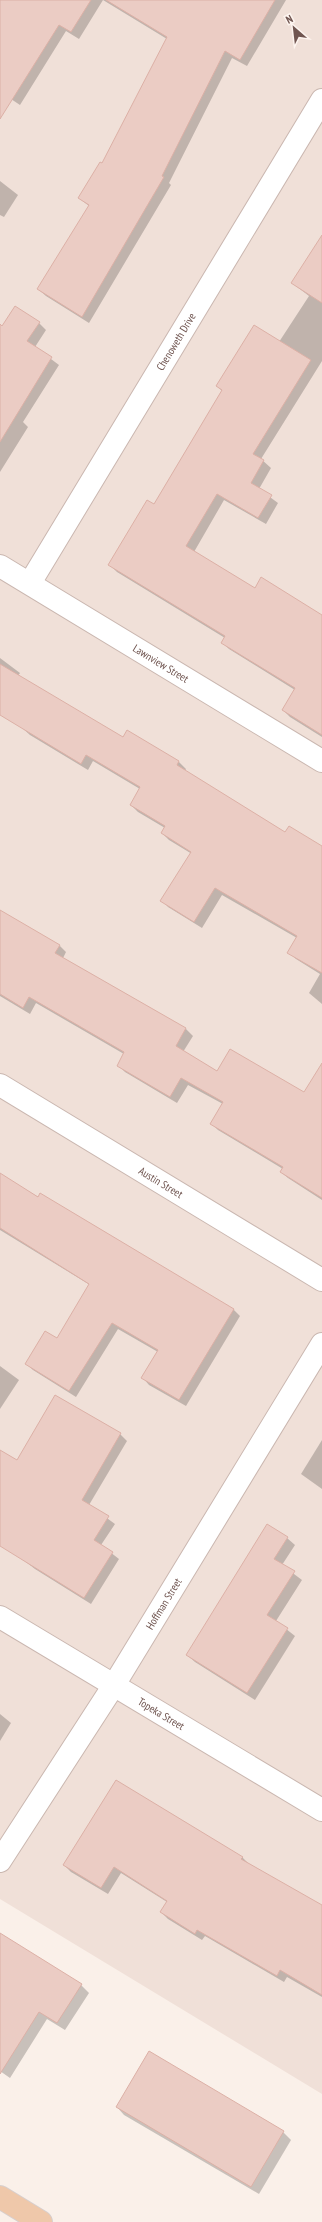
<svg xmlns="http://www.w3.org/2000/svg" width="322" height="2222" viewBox="0 0 322 2222" font-family="'PT Sans Narrow',sans-serif">
  <style>
    .residential { fill: #f0e0d8 }
    .shadow { fill: #0003 }
    .building { fill: #ebccc4; stroke: #dcb0a6 }
    .lines { fill: none; stroke-linecap: round; stroke-linejoin: round }
    .minor-casing { stroke: #cab7b0; stroke-width: 24 }
    .major-casing { stroke: #d7cfce; stroke-width: 24 }
    .minor { stroke: #fff; stroke-width: 22 }
    .major { stroke: #efc8aa; stroke-width: 22 }
    .labels { text-anchor: middle; dominant-baseline: central; stroke-width: 3; stroke-linejoin: round; paint-order: stroke }
    .street-label { font-size: 11px; fill: #705550; stroke: #fdf4ef }
  </style>
  <rect width="100%" height="100%" fill="#faf0e9"/>
  <!-- residential -->
  <path class="residential" d="M 0,0 L 322,0 L 322,2094 L 0,1899 Z"/>
  <!-- shadow -->
  <g class="shadow">
    <path d="M 0,0 L 103,0 L 79,39 L 66,31 L 20,105 L 2,93 L 0,96 Z"/>
    <path d="M 103,0 L 286,0 L 247,66 L 232,58 L 169,183 L 171,185 L 89,323 L 46,296 L 38,289 L 89,206 L 79,198 L 102,165 L 167,39 Z"/>
    <path d="M 0,181 L 18,195 L 4,217 L 0,215 Z"/>
    <path d="M 322,241 L 322,361 L 261,459 L 271,468 L 259,489 L 278,503 L 266,524 L 224,500 L 194,552 L 255,589 L 322,616 L 322,737 L 290,717 L 283,710 L 295,690 L 229,649 L 222,642 L 225,638 L 117,572 L 110,565 L 154,505 L 222,391 L 217,386 L 279,342 L 309,296 L 292,283 Z"/>
    <path d="M 39,323 L 46,330 L 35,347 L 59,365 L 23,422 L 28,427 L 0,472 L 0,332 Z"/>
    <path d="M 0,658 L 20,673 L 18,676 L 123,739 L 127,732 L 179,762 L 186,769 L 185,771 L 286,834 L 322,847 L 322,1004 L 309,993 L 320,974 L 296,959 L 289,952 L 297,938 L 222,895 L 202,928 L 168,907 L 162,900 L 192,854 L 169,840 L 162,833 L 165,828 L 138,812 L 131,805 L 140,789 L 93,761 L 88,770 L 30,735 L 0,708 Z"/>
    <path d="M 0,917 L 59,945 L 66,952 L 63,958 L 186,1029 L 193,1036 L 183,1052 L 218,1072 L 304,1093 L 322,1092 L 322,1200 L 288,1178 L 281,1172 L 283,1169 L 218,1130 L 211,1123 L 223,1104 L 188,1085 L 177,1103 L 125,1072 L 118,1065 L 124,1054 L 36,1003 L 30,1014 L 0,996 Z"/>
    <path d="M 0,1175 L 233,1309 L 240,1316 L 186,1406 L 149,1385 L 143,1378 L 158,1352 L 118,1329 L 76,1397 L 33,1370 L 26,1363 L 58,1340 L 90,1285 L 0,1230 Z"/>
    <path d="M 0,1366 L 19,1380 L 0,1409 Z"/>
    <path d="M 120,1434 L 127,1441 L 89,1505 L 115,1524 L 101,1545 L 119,1559 L 91,1604 L 35,1569 L 0,1542 L 0,1451 L 18,1461 Z"/>
    <path d="M 322,1440 L 322,1489 L 301,1474 Z"/>
    <path d="M 287,1538 L 295,1545 L 282,1565 L 302,1580 L 276,1621 L 295,1636 L 255,1700 L 195,1662 L 187,1655 Z"/>
    <path d="M 0,1714 L 11,1723 L 0,1741 Z"/>
    <path d="M 242,1857 L 249,1864 L 322,1908 L 322,1997 L 287,1977 L 284,1982 L 205,1936 L 202,1940 L 168,1919 L 161,1912 L 167,1902 L 121,1873 L 108,1894 L 71,1872 L 64,1865 Z"/>
    <path d="M 0,1952 L 81,1985 L 89,1993 L 65,2030 L 47,2019 L 10,2078 L 0,2071 Z"/>
    <path d="M 117,2107 L 283,2132 L 291,2140 L 259,2194 L 124,2115 Z"/>
  </g>
  <!-- building -->
  <g class="building">
    <path d="M 0,0 L 91,0 L 71,32 L 59,25 L 0,119 Z"/>
    <path d="M 106,0 L 275,0 L 240,60 L 225,51 L 162,176 L 164,177 L 82,317 L 37,289 L 89,205 L 78,198 L 100,162 L 102,163 L 167,37 Z"/>
    <path d="M 322,235 L 322,303 L 291,283 Z"/>
    <path d="M 15,306 L 40,322 L 27,341 L 52,357 L 0,442 L 0,324 L 2,326 Z"/>
    <path d="M 254,325 L 311,360 L 253,454 L 264,460 L 251,483 L 272,495 L 258,518 L 217,494 L 186,546 L 255,588 L 261,577 L 322,615 L 322,735 L 282,710 L 295,688 L 221,643 L 225,636 L 108,565 L 147,500 L 154,504 L 222,390 L 216,386 Z"/>
    <path d="M 0,664 L 123,737 L 127,730 L 179,761 L 177,765 L 285,832 L 289,826 L 322,846 L 322,973 L 287,953 L 297,936 L 215,888 L 194,922 L 160,901 L 191,852 L 161,833 L 165,826 L 130,805 L 140,787 L 86,755 L 81,764 L 0,715 Z"/>
    <path d="M 0,910 L 60,945 L 55,953 L 186,1028 L 176,1046 L 217,1071 L 230,1049 L 304,1092 L 322,1063 L 322,1198 L 280,1172 L 283,1167 L 210,1124 L 223,1102 L 181,1078 L 170,1097 L 117,1066 L 124,1052 L 29,997 L 23,1008 L 0,994 Z"/>
    <path d="M 0,1173 L 38,1197 L 40,1193 L 234,1309 L 179,1400 L 141,1378 L 158,1350 L 112,1323 L 69,1391 L 25,1364 L 45,1331 L 57,1338 L 89,1284 L 0,1228 Z"/>
    <path d="M 55,1395 L 121,1433 L 82,1500 L 109,1516 L 94,1540 L 113,1552 L 84,1598 L 0,1546 L 0,1450 L 17,1460 Z"/>
    <path d="M 267,1524 L 288,1537 L 274,1559 L 295,1571 L 267,1615 L 288,1628 L 247,1693 L 186,1655 Z"/>
    <path d="M 116,1780 L 243,1857 L 241,1859 L 322,1905 L 322,1995 L 280,1970 L 277,1976 L 197,1930 L 195,1934 L 160,1912 L 167,1901 L 114,1867 L 101,1888 L 63,1865 Z"/>
    <path d="M 0,1933 L 82,1984 L 57,2023 L 39,2012 L 0,2074 Z"/>
    <path d="M 149,2051 L 284,2131 L 251,2187 L 116,2107 Z"/>
  </g>
  <g class="lines">
    <!-- minor casing -->
    <g class="minor-casing">
      <g id="minor">
        <path id="s1" d="M 0,566 L 322,761"/>
        <path id="s2" d="M 30,583 L 322,100"/>
        <path id="s3" d="M 0,1085 L 322,1280"/>
        <path id="s4" d="M 0,1617 L 322,1810"/>
        <path id="s5" d="M 0,1861 L 114,1685 L 322,1344"/>
      </g>
    </g>
    <!-- major casing -->
    <g class="major-casing">
      <path id="major" d="M 0,2197 L 41,2222"/>
    </g>
    <!-- minor -->
    <use href="#minor" class="minor"/>
    <!-- major -->
    <use href="#major" class="major"/>
  </g>
  <g class="labels">
    <!-- street labels -->
    <g class="street-label">
      <text stroke="none"><textPath href="#s2" startOffset="282">Chenoweth Drive</textPath></text>
      <text stroke="none"><textPath href="#s1" startOffset="188">Lawnview Street</textPath></text>
      <text stroke="none"><textPath href="#s3" startOffset="188">Austin Street</textPath></text>
      <text stroke="none"><textPath href="#s5" startOffset="305">Hoffman Street</textPath></text>
      <text stroke="none"><textPath href="#s4" startOffset="188">Topeka Street</textPath></text>
    </g>
  </g>
  <!-- north arrow -->
  <g transform="translate(294 28) rotate(332)" stroke="#fdf4ef" stroke-width="3" paint-order="stroke">
  <path d="M0-3L7 15L0 10L-7 15Z" fill="#705550"/>
  <text y="-6" font-size="11" font-weight="bold" text-anchor="middle" fill="#705550">N</text>
  </g>
</svg>
